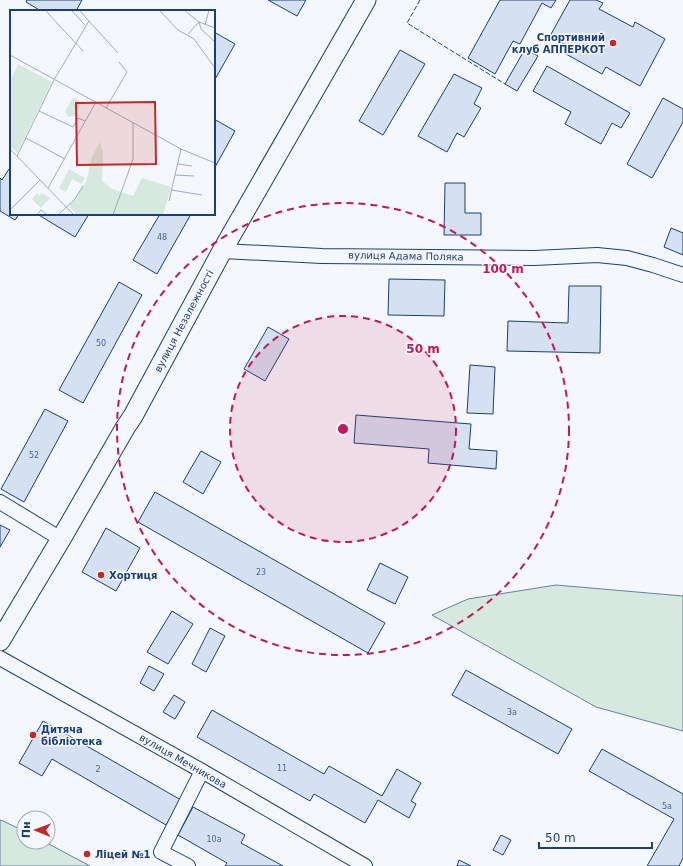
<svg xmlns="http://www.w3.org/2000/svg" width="683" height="866" viewBox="0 0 683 866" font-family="'DejaVu Sans',sans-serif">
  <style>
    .green { fill: #d7e8df; stroke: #687fa3 }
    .building { fill: #d5e0f0; stroke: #1d3f73 }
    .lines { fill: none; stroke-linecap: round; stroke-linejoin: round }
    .minor-casing { stroke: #1d3f73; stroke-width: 16 }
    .secondary-casing { stroke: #1d3f73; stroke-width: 21 }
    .minor { stroke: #f4f7fb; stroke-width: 14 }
    .secondary { stroke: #f4f7fb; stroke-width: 19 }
    .fence { stroke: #1d3f73; stroke-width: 1; stroke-dasharray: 5 2; stroke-linecap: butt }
    .ring { fill: none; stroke: #c2185b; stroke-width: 2; stroke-dasharray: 7 5 }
    .poi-dot { fill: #c62828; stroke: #f4f7fb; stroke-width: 1.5 }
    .labels { text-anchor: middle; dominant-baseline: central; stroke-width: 3; stroke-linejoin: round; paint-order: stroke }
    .number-label { font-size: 8px; fill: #4b6792 }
    .poi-label { font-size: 10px; font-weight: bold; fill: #1d3f73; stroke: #f4f7fb; text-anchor: start }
    .street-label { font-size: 10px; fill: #1d3f73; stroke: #f4f7fb }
    .inset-road { fill: none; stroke: #9eadc5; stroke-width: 1 }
    .view { fill: #c62828; fill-opacity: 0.15; stroke: #c62828; stroke-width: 2 }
    .inset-edge { fill: none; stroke: #1d3f73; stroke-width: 2 }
    .centre { fill: #c2185b; stroke: #f4f7fb; stroke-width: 2 }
    .ring-label { font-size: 12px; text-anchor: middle; font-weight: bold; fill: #c2185b; stroke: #f4f7fb; stroke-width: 3; stroke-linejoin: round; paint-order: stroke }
  </style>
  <rect width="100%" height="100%" fill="#f4f7fb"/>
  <!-- green -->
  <g class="green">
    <path d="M 556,585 L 683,596 L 683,731 L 596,707 L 432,615 L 468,599 Z"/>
    <path d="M 0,820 L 3,821 L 24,831 L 24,842 L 45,842 L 90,866 L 0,866 Z"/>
  </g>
  <!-- building -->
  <g class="building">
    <path d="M 27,0 L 82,0 L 76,11 L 41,11 L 26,2 Z"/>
    <path d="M 268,0 L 306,0 L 297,16 Z"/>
    <path d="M 500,0 L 556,0 L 551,8 L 542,3 L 520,44 L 513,41 L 495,74 L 468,58 Z"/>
    <path d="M 570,0 L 596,0 L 603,3 L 599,9 L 633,27 L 635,22 L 665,39 L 640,86 L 606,67 L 602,74 L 566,54 L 569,47 L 550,36 Z"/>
    <path d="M 214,32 L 235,44 L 214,81 Z"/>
    <path d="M 525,49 L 538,56 L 517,91 L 505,84 Z"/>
    <path d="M 400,50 L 425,64 L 383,135 L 359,121 Z"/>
    <path d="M 547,66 L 630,113 L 621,128 L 612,123 L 601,144 L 565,124 L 571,112 L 533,91 Z"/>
    <path d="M 454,74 L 482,88 L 474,104 L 481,108 L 464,137 L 457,133 L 447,152 L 418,136 Z"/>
    <path d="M 663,98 L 683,109 L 683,122 L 652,178 L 627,164 Z"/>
    <path d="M 214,119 L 235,131 L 214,169 Z"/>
    <path d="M 9,169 L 11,170 L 11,214 L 19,214 L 15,220 L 0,211 L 0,178 L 2,180 Z"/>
    <path d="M 445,183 L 465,183 L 465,213 L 481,213 L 481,235 L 444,235 Z"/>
    <path d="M 37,214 L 89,214 L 75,237 Z"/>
    <path d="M 160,214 L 191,214 L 157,274 L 133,260 Z"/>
    <path d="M 671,228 L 683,233 L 683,255 L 664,247 Z"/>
    <path d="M 389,279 L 445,280 L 444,316 L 388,315 Z"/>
    <path d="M 119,282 L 142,295 L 83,403 L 59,390 Z"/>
    <path d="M 569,286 L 601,286 L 600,353 L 507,351 L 508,321 L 568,323 Z"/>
    <path d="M 268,327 L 289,339 L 265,381 L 244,369 Z"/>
    <path d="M 470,365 L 495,367 L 493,414 L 467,413 Z"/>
    <path d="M 45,409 L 68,421 L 24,502 L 1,489 Z"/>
    <path d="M 356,415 L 471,424 L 469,449 L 497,451 L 496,469 L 428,463 L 429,449 L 354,443 Z"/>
    <path d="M 201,451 L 221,462 L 203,494 L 183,482 Z"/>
    <path d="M 155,492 L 385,623 L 368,653 L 138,522 Z"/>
    <path d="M 0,525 L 10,530 L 0,547 Z"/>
    <path d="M 106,528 L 140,548 L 116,591 L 82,572 Z"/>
    <path d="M 380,563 L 408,577 L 395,604 L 367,590 Z"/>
    <path d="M 172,611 L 193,624 L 168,664 L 147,652 Z"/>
    <path d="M 210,628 L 225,636 L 206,672 L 192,664 Z"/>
    <path d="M 149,666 L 164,674 L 154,691 L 140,683 Z"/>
    <path d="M 466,670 L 572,729 L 558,754 L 452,695 Z"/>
    <path d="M 174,695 L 185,702 L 175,719 L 163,712 Z"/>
    <path d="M 212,710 L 324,774 L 329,766 L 382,796 L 397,769 L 421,783 L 411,801 L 416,804 L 409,818 L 378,800 L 365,823 L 314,794 L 310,801 L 197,737 Z"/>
    <path d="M 43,721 L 181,800 L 166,825 L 52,759 L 42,776 L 19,763 Z"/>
    <path d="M 602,749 L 683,794 L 683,858 L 679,866 L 647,866 L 674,819 L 589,771 Z"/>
    <path d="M 193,807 L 245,835 L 241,843 L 283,866 L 225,866 L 227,863 L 178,835 Z"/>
    <path d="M 501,835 L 511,840 L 503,855 L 493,850 Z"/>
    <path d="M 459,860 L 471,866 L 457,866 Z"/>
  </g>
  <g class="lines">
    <!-- minor casing -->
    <g class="minor-casing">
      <g id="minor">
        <path d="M 222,251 L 322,256 L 534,258 L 597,255 L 627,258 L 653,265 L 683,275"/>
        <path d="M 0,502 L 61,539"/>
        <path d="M 0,658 L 202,771 L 365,866"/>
        <path d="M 188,866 L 161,852 L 202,771"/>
      </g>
    </g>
    <!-- secondary casing -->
    <g class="secondary-casing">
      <path id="secondary" d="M 0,641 L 61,539 L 125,428 L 133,416 L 222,251 L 366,0"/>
    </g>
    <!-- minor -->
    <use href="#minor" class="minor"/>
    <!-- secondary -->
    <use href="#secondary" class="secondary"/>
    <!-- fence -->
    <path class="fence" d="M 420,0 L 407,23 L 505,84"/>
  </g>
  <!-- distance rings -->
  <circle cx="343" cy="429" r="113" fill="#c2185b" fill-opacity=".12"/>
  <g class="ring">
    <circle cx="343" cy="429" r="113"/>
    <circle cx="343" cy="429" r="226"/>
  </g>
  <!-- markers -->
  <g class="poi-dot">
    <circle cx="613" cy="43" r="4"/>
    <circle cx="101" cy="575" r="4"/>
    <circle cx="33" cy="735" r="4"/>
    <circle cx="87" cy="854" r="4"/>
  </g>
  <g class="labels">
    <!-- number labels -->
    <g class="number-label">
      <text x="162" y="237">48</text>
      <text x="101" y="343">50</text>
      <text x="34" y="455">52</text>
      <text x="261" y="572">23</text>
      <text x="512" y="712">3а</text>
      <text x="282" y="768">11</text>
      <text x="98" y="769">2</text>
      <text x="667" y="806">5а</text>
      <text x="214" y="839">10а</text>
    </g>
    <!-- poi labels -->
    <g class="poi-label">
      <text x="605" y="37" text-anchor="end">Спортивний<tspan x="605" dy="12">клуб АППЕРКОТ</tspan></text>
      <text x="109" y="575">Хортиця</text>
      <text x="41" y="729">Дитяча<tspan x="41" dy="12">бібліотека</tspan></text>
      <text x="95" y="854">Ліцей №1</text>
    </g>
    <!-- street labels -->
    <g class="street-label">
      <text transform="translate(406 256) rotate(1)">вулиця Адама Поляка</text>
      <text transform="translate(184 321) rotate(-62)">вулиця Незалежності</text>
      <text transform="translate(183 761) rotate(30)">вулиця Мечникова</text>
    </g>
  </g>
  <!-- overview -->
  <g transform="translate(10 10)">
    <rect width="205" height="205" fill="#f4f7fb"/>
    <path d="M 8,54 L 42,72 L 7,143 L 0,136 L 0,71 ZM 66,88 L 71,93 L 64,106 L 59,107 L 55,102 L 62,89 ZM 90,132 L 93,143 L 92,171 L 102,179 L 123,186 L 132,168 L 161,177 L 153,205 L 67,205 L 59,196 L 76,172 L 82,147 ZM 59,159 L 75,168 L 72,174 L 62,169 L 56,182 L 49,178 ZM 27,183 L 29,185 L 32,183 L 40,188 L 31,198 L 22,189 Z" fill="#d7e8df"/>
    <path class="inset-road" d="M 35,0 L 73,41M 61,0 L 75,15M 69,0 L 108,43M 149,0 L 168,20 L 184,29 L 205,58M 174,0 L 189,12 L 205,18M 189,12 L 191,19 L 205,32M 195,15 L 199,0M 178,24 L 189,12M 0,45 L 171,139 L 205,153M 96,98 L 117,62 L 109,52M 29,101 L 63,117 L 68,108 L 75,111M 16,128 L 55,149M 0,139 L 64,205M 7,146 L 44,70 L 79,11M 168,154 L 182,156M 165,165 L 184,166M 38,178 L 86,92M 161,180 L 192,185M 159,191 L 171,139M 0,200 L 30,170M 27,205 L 31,200 L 37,205M 48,205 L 65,189 L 73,176M 103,205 L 123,149 L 123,112"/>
    <path class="view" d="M 145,92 L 146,154 L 67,155 L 66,93 Z"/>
    <rect width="205" height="205" class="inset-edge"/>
  </g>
  <circle cx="343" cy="429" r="6" class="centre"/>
  <g class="ring-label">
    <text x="503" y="273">100 m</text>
    <text x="423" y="353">50 m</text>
  </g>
  <!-- north arrow -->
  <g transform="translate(36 830) rotate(271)"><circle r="19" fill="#f4f7fb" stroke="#9eadc5"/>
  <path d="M0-3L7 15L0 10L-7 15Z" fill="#c62828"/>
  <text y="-6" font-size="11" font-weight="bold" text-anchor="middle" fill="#1d3f73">Пн</text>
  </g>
  <!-- scale -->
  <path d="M539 842v6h113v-6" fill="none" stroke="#1d3f73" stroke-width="2"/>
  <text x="545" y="842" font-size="12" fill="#1d3f73" stroke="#f4f7fb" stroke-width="3" paint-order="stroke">50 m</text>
</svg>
